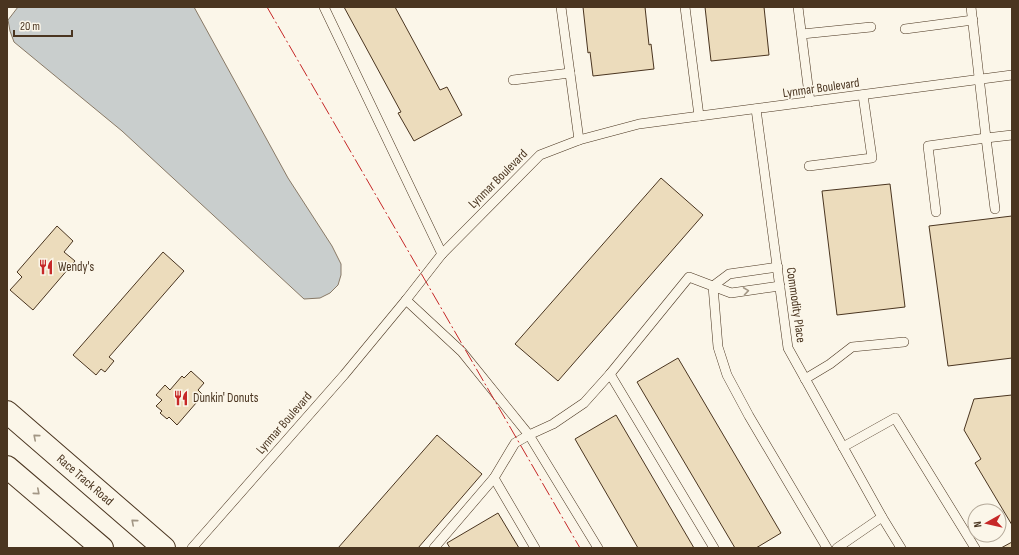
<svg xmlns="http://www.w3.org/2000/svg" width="1019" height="555" viewBox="0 0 1019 555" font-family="'Sofia Sans Condensed',sans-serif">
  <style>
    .water { fill: #c9cecd; stroke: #887966 }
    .building { fill: #ecdcbc; stroke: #4a3520 }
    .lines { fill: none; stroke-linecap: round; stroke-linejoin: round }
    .lane-casing { stroke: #4a3520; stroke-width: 10 }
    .secondary-casing { stroke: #4a3520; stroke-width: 24 }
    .lane { stroke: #fbf6e9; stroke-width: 9 }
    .secondary { stroke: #fbf6e9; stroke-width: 22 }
    .power { stroke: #c62828; stroke-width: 1; stroke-dasharray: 14 3 2 3; stroke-linecap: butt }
    .oneway { stroke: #a29684 }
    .labels { text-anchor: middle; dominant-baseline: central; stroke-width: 3; stroke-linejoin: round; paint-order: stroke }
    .street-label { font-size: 13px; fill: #4a3520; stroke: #fbf6e9 }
    .poi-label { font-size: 13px; fill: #4a3520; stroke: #fbf6e9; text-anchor: start }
  </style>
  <rect width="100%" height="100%" fill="#fbf6e9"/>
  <!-- water -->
  <path class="water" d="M 18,7 L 194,7 L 288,178 L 332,246 L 341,264 L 341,275 L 338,285 L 330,293 L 320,298 L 304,299 L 122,131 L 14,42 L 10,31 L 8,20 Z"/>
  <!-- building -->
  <g class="building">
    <path d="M 344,7 L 395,7 L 440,90 L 447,87 L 462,115 L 414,141 L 398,113 L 401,112 Z"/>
    <path d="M 583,7 L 645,7 L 649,45 L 651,44 L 654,69 L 593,76 L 590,52 L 588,53 Z"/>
    <path d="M 705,7 L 764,7 L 769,55 L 711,61 Z"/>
    <path d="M 661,178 L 703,215 L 558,381 L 515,344 Z"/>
    <path d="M 890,184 L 905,307 L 837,315 L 822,191 Z"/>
    <path d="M 1012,216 L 1012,358 L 948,366 L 929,226 Z"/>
    <path d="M 57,226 L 73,241 L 64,252 L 75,261 L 33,310 L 10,290 L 22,277 L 17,272 Z"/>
    <path d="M 163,252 L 184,271 L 109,357 L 114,361 L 105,372 L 101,369 L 96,375 L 73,355 Z"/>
    <path d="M 678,358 L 781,533 L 756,548 L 735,548 L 637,382 Z"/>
    <path d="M 191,371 L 204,383 L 198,390 L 203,395 L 177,425 L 169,417 L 167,419 L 160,413 L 162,411 L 156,406 L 162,400 L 156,395 L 165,385 L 170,390 L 182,376 L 184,378 Z"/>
    <path d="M 1012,395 L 1012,525 L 975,463 L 981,459 L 964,430 L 974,399 Z"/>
    <path d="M 616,415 L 694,548 L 638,548 L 575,439 Z"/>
    <path d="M 437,435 L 482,474 L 418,548 L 338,548 Z"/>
    <path d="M 498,513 L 519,548 L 450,548 L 447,543 Z"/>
    <path d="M 1012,542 L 1012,548 L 1001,548 Z"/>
  </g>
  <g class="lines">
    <!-- lane casing -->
    <g class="lane-casing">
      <g id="lane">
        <path d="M 324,7 L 442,254"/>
        <path d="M 561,7 L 579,140"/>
        <path d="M 685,7 L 699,116"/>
        <path d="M 798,7 L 810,102"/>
        <path d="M 971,7 L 986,138 L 1012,135"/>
        <path d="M 905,29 L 973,20"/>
        <path d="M 802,34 L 871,27"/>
        <path d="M 513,80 L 570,73"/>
        <path d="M 756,109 L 788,348 L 882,517 L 901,548"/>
        <path d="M 809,166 L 872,158 L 863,95"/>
        <path d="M 936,212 L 928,146 L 986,138 L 995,209"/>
        <path d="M 713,286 L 718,347 L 727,375 L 749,416 L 827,548"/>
        <path d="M 713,286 L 729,274 L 778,267"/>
        <path d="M 406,300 L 462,352 L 529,435 L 515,443 L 494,478 L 535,548"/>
        <path d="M 610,374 L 689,277 L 731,293 L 780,286"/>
        <path d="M 805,379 L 830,364 L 852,347 L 904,342"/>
        <path d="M 843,447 L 895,418 L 975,548"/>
        <path d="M 192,548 L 344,375 L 406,300 L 442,254 L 540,155 L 579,140 L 639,124 L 1012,75"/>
        <path d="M 434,548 L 494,478"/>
        <path d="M 598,548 L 529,435 L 553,424 L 584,403 L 610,374 L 714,548"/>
        <path d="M 837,548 L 882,517"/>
      </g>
    </g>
    <!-- secondary casing -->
    <g class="secondary-casing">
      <g id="secondary">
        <path d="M 7,412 L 164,548"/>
        <path d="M 7,467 L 102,548"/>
      </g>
    </g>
    <!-- lane -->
    <use href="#lane" class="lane"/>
    <!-- secondary -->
    <use href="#secondary" class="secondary"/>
    <!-- power -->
    <path class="power" d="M 267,7 L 580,548"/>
  </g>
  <!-- one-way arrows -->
  <defs><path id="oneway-chevron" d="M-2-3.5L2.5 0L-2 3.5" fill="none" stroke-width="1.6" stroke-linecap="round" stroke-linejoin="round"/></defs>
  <g class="oneway">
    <use href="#oneway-chevron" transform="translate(746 291) rotate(-8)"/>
    <use href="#oneway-chevron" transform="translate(36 437) rotate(-139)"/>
    <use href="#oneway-chevron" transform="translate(37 492) rotate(41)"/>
    <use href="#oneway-chevron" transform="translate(134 522) rotate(-139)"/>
  </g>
  <!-- icons -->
  <defs>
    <g id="restaurant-bare" transform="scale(1.2)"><path d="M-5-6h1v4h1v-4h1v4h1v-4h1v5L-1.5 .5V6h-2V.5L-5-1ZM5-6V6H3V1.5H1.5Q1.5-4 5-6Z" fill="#c62828" stroke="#fbf6e9" stroke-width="2.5" paint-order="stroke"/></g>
  </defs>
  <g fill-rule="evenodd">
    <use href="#restaurant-bare" x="46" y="267"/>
    <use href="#restaurant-bare" x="181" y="398"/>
  </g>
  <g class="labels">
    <!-- street labels -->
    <g class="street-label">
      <text transform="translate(821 88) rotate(-8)">Lynmar Boulevard</text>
      <text transform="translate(498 179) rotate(-45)">Lynmar Boulevard</text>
      <text transform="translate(796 305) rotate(82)">Commodity Place</text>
      <text transform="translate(284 423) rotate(-49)">Lynmar Boulevard</text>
      <text transform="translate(85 480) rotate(41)">Race Track Road</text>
    </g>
    <!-- poi labels -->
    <g class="poi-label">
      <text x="58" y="267">Wendy's</text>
      <text x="193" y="398">Dunkin' Donuts</text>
    </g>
  </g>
  <!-- border -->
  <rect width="1019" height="555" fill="none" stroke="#4a3520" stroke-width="16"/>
  <!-- north arrow -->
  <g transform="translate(987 523) rotate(262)"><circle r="19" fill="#fbf6e9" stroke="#b4a999"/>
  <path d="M0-3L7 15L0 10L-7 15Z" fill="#c62828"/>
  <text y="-6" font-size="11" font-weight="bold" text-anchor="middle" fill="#4a3520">N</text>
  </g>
  <!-- scale -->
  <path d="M14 30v6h58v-6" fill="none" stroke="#4a3520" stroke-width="2"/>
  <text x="20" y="30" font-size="12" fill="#4a3520" stroke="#fbf6e9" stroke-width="3" paint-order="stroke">20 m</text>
</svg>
